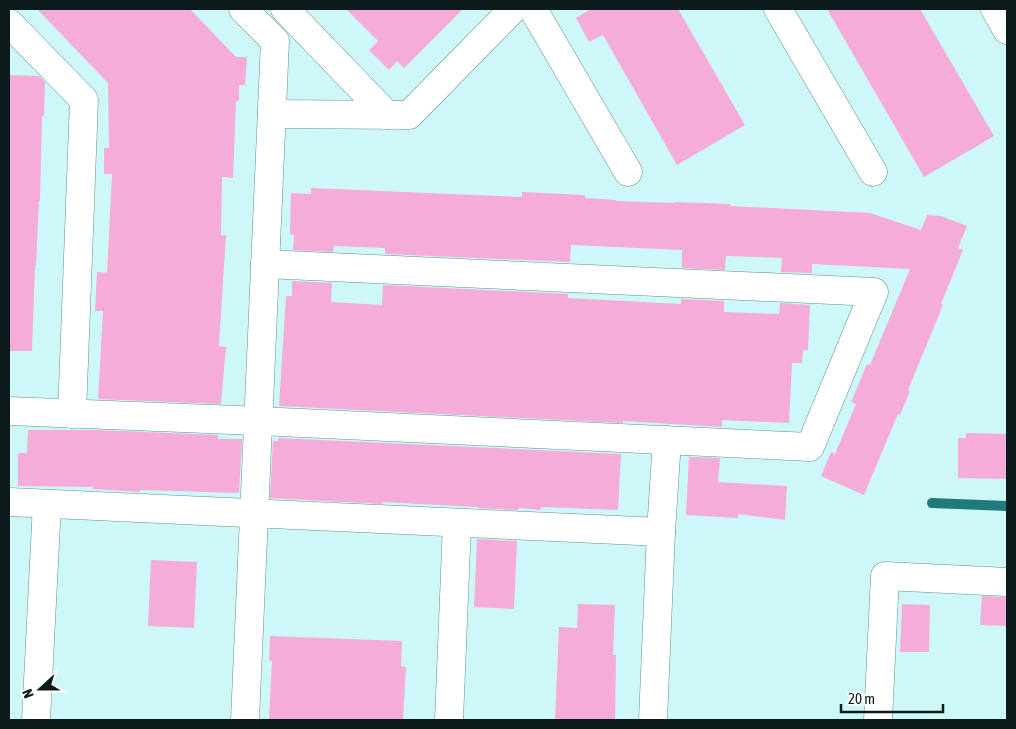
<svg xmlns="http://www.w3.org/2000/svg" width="1016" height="729" viewBox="0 0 1016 729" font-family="'Asap Condensed',sans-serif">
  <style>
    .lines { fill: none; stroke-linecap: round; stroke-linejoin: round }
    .stream { stroke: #1f7a7a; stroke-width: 10 }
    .building { fill: #f5acd9 }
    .minor-casing { stroke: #658e8d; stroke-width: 29 }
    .minor { stroke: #fff; stroke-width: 28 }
  </style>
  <rect width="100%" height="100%" fill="#cdf8f7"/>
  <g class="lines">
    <!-- stream -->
    <path class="stream" d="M 932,503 L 1007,506"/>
  </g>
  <!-- building -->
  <g class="building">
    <path d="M 37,9 L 190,9 L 236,57 L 247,57 L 245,85 L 239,85 L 239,101 L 236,101 L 233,178 L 222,177 L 221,235 L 226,235 L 219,346 L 226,347 L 221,404 L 98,399 L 103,311 L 95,311 L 97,272 L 107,273 L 112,174 L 104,174 L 104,148 L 109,148 L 108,83 Z"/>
    <path d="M 346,9 L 463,9 L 404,68 L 397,61 L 389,70 L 369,50 L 378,41 Z"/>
    <path d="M 588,9 L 678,9 L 745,125 L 677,165 L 603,35 L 589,42 L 576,18 L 589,10 Z"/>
    <path d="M 827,9 L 920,9 L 994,136 L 924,177 Z"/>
    <path d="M 9,75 L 39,76 L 45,82 L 44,116 L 42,116 L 40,201 L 39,201 L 36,266 L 35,266 L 32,351 L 9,351 Z"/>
    <path d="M 311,188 L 522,197 L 522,192 L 585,195 L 585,198 L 617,200 L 616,201 L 675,203 L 675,202 L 730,204 L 730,206 L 870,213 L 921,230 L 927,215 L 941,216 L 967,226 L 958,248 L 963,250 L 941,304 L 943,305 L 908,390 L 910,391 L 900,415 L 898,414 L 864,495 L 821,476 L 831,452 L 835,454 L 856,404 L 851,402 L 867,364 L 870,365 L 910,269 L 812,264 L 812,273 L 781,272 L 782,258 L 726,256 L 725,270 L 682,268 L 682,250 L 571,245 L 570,262 L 385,254 L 385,248 L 334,246 L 333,252 L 293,250 L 294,235 L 290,234 L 291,193 L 311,194 Z"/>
    <path d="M 292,281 L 332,283 L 331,302 L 382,305 L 383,285 L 568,294 L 568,298 L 681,304 L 681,299 L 724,301 L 724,312 L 779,314 L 780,303 L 810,305 L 808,350 L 803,350 L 802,363 L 792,363 L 789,423 L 722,420 L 722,427 L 623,421 L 623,423 L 279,406 L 286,296 L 292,296 Z"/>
    <path d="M 28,430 L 97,430 L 218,435 L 218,439 L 242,439 L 239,493 L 140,490 L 140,492 L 93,489 L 93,487 L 18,486 L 18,453 L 27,453 Z"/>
    <path d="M 966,433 L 1007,434 L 1007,479 L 958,478 L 958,438 L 966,438 Z"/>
    <path d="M 278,438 L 621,454 L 618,510 L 541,507 L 541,510 L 518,508 L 518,510 L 478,508 L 478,507 L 382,502 L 382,504 L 270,498 L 273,441 L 278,441 Z"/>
    <path d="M 689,457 L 720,458 L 718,482 L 787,486 L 785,520 L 738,514 L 738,518 L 686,515 Z"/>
    <path d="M 477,539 L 517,541 L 514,609 L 474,607 Z"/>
    <path d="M 151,560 L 197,562 L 194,628 L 148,626 Z"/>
    <path d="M 982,596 L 1007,597 L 1007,626 L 980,625 Z"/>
    <path d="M 578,604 L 615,605 L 613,655 L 616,655 L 615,720 L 555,720 L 559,627 L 577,628 Z"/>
    <path d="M 902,604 L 930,605 L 929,652 L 900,652 Z"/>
    <path d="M 270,636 L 402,641 L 401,666 L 406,667 L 403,720 L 269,720 L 272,661 L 269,661 Z"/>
  </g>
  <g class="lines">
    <!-- minor casing -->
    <g class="minor-casing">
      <g id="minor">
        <path d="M 243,9 L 275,41 L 245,720"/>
        <path d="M 285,9 L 387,115"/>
        <path d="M 533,9 L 628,172"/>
        <path d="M 778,9 L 873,172"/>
        <path d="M 995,9 L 1007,30"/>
        <path d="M 9,23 L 84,100 L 72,414"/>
        <path d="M 272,114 L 409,115 L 513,9"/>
        <path d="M 9,411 L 259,421 L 810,447 L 874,292 L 265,264"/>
        <path d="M 9,502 L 661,532 L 653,720"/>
        <path d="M 661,532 L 667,440"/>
        <path d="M 36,720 L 47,504"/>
        <path d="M 449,720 L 457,523"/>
        <path d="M 878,720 L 885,576 L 1007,582"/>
      </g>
    </g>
    <!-- minor -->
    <use href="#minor" class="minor"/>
  </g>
  <!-- border -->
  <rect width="1016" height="729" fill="none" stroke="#0b1b1b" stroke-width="20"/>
  <!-- north arrow -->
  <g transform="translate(40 689) rotate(249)" stroke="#ffffff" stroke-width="4" paint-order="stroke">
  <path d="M0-4L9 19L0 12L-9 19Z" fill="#0b1b1b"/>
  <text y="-8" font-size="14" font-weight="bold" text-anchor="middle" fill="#0b1b1b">N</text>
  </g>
  <!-- scale -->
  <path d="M841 704v8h102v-8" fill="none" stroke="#0b1b1b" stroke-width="2.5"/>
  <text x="848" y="704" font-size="15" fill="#0b1b1b" stroke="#ffffff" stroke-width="4" paint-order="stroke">20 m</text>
</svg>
